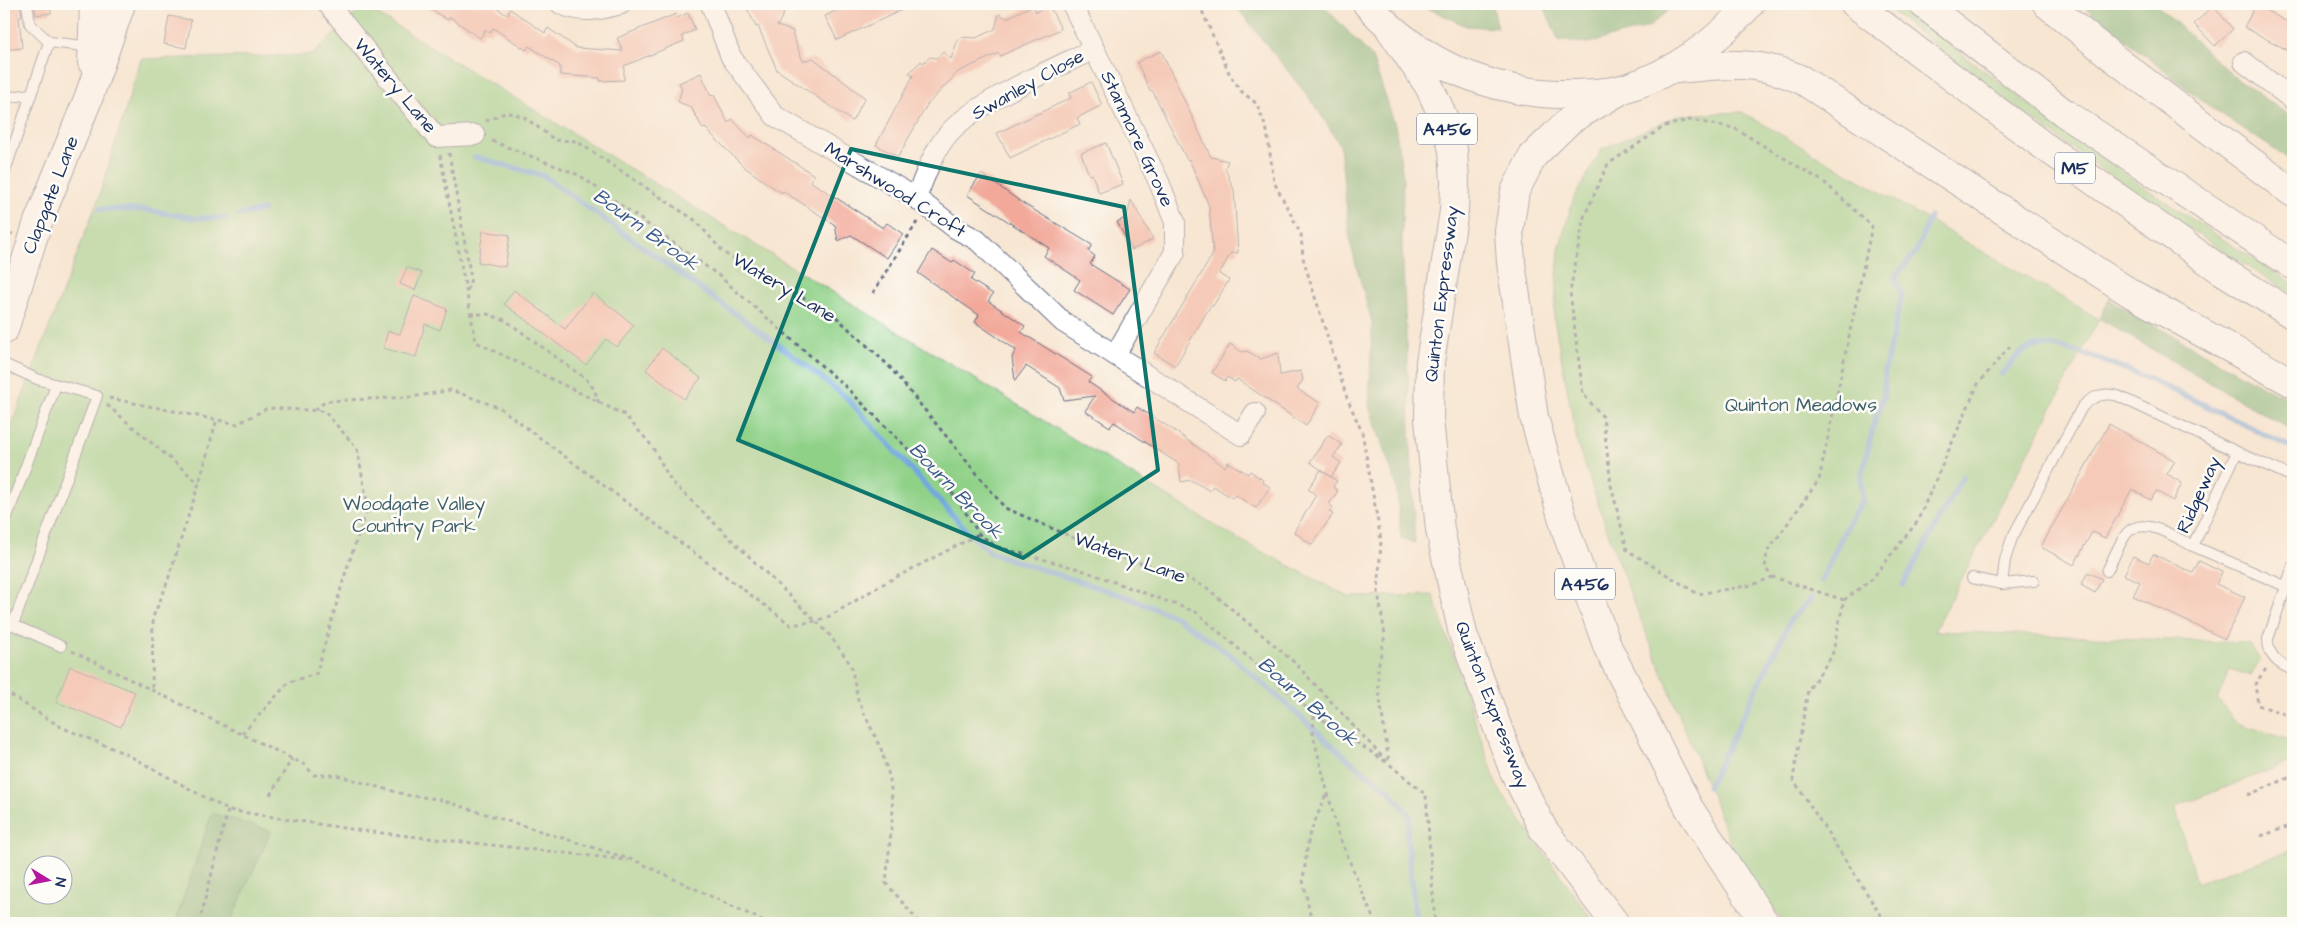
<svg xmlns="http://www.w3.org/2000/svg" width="2297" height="927" viewBox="0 0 2297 927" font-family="'Architects Daughter',sans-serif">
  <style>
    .green { fill: #90d188; stroke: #568073; fill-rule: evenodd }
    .forest { fill: #74b374; stroke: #487169 }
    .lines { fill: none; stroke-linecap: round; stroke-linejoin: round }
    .stream { stroke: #72a7df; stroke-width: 5.5 }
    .building { fill: #f2a99a }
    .lane-casing { stroke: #686f87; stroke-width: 12 }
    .street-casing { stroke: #686f87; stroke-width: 22 }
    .secondary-casing { stroke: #686f87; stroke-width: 30 }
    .highway-casing { stroke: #686f87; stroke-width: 30 }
    .path { stroke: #686f87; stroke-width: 3; stroke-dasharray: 4 4; stroke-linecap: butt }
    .lane { stroke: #fff; stroke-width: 10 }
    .street { stroke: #fff; stroke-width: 20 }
    .secondary { stroke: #fff; stroke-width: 28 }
    .highway { stroke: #fff; stroke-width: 28 }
    .marked { fill: none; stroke: #0f766e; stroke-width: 4; stroke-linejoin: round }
    .labels { text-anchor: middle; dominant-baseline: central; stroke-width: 5; stroke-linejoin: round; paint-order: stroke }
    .shield { fill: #fdfcf7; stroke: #5f6c8c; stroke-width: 1 }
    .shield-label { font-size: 18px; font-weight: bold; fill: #1b2f5e }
    .street-label { font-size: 19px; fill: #1b2f5e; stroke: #fdfcf7 }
    .park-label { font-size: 19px; fill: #3e606b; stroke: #fdfcf7 }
    .water-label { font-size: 20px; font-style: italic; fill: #39598b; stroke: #fdfcf7 }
  </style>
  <rect width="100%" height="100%" fill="#fdfcf7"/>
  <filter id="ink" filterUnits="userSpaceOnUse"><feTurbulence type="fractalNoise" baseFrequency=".02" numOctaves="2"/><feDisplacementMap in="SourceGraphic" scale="10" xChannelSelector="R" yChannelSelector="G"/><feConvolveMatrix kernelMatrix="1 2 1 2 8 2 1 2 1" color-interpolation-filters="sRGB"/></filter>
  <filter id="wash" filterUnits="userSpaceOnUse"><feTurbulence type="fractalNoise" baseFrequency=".0096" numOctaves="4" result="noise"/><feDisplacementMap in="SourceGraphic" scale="20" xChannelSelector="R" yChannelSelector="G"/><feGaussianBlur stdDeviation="1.12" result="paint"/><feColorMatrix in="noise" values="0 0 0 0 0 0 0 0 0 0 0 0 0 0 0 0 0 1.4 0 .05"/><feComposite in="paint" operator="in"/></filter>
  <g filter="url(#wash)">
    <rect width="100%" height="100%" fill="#f7e6d2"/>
    <!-- green -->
    <g class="green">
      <path d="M 1883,4 L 1898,4 C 2025,104 2155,200 2293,283 L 2293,294 C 2149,208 2014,109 1883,4 Z"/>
      <path d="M 364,6 L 1236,538 L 1349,597 L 1433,595 L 1497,786 L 1594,923 L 4,923 L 4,445 L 99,197 L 141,59 L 312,55 ZM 32,864 L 62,864 L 62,894 L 32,894 Z"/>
      <path d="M 1742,112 L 2099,319 L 1934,631 L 2248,643 L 2260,659 L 2251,676 L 2230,669 L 2217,699 L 2237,723 L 2293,741 L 2293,761 L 2175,807 L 2196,883 L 2293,850 L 2293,923 L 1784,923 L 1739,864 L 1621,570 L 1578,446 L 1554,319 L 1559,249 L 1573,200 L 1602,149 L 1679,115 Z"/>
    </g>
    <!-- forest -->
    <g class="forest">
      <path d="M 1234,4 L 1322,4 L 1372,57 L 1395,125 L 1403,176 L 1402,241 L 1415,543 L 1401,539 L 1396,484 L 1369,407 L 1372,323 L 1350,242 L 1340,145 L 1314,104 Z"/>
      <path d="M 1419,4 L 1492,4 L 1498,28 L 1466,26 Z"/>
      <path d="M 1543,4 L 1675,4 L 1649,27 L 1589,43 L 1559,41 Z"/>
      <path d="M 2080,4 L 2156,4 L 2233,76 L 2293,118 L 2293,162 L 2205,103 Z"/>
      <path d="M 2109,299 L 2247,378 L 2293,401 L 2293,431 L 2100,319 Z"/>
      <path d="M 212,813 L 271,831 L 230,923 L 175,923 Z"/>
    </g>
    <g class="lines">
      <!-- stream -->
      <g class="stream">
        <path d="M 475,157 L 544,176 L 783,348 L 846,397 L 967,531 L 991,553 L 1124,596 L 1176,617 L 1229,654 L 1355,765 L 1389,790 L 1410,816 L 1407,834 L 1416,923"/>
        <path d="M 100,209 L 146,210 L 194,218 L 225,218"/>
        <path d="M 239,215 L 263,210"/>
        <path d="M 2001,374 C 2010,364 2020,351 2033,347 C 2076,334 2246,427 2293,448"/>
        <path d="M 1821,581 L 1848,524 L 1863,500 L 1861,479 L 1874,423 L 1884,395 L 1885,368 L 1902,295 L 1895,277 L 1916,252 L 1930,217"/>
        <path d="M 1903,585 L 1963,476"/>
        <path d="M 1708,787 L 1791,619 L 1812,598"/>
      </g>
    </g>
    <g id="blocks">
      <!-- building -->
      <g class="building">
        <path d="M 8,4 L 20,4 L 22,17 L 19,17 L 22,48 L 4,50 L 4,17 L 9,16 Z"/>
        <path d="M 34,4 L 50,4 L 51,13 L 36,15 Z"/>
        <path d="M 422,4 L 491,4 L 507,15 L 510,9 L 545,33 L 548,28 L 577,48 L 623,51 L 617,38 L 676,14 L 677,18 L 688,13 L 695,30 L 682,36 L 684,41 L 624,66 L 624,80 L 600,81 L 600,78 L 560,75 L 560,66 L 529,46 L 526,50 L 493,28 L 490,33 L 485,30 L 480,38 L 450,17 L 448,20 Z"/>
        <path d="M 745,4 L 789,4 L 777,26 L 793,31 L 793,36 L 803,61 L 813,58 L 865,98 L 852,121 L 777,70 L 758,26 L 756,27 Z"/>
        <path d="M 850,4 L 915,4 L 837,40 L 825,16 Z"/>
        <path d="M 1033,5 L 1036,12 L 1049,5 L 1061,29 L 1000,56 L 999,53 L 958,72 L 927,105 L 898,157 L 876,145 L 913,76 L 909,73 L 921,61 L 923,63 L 930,57 L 937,58 L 943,52 L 951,59 L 958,39 L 962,37 L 976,38 L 995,29 L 999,14 L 1007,18 Z"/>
        <path d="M 2256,5 L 2293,25 L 2293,53 L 2244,27 Z"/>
        <path d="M 2213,6 L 2233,29 L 2215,46 L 2194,24 Z"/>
        <path d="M 169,16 L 191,20 L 186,48 L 164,44 Z"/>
        <path d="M 1161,51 L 1211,157 L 1228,161 L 1225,168 L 1234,190 L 1238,253 L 1231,253 L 1219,274 L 1229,280 L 1213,306 L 1211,305 L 1175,366 L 1154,353 L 1213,254 L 1209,206 L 1189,159 L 1187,160 L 1152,90 L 1150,91 L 1137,62 Z"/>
        <path d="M 701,73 L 711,96 L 714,95 L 728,123 L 732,119 L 750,138 L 752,135 L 814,175 L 810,181 L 883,228 L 887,223 L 903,234 L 887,258 L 851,235 L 838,241 L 835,225 L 783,191 L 782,193 L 768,184 L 743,166 L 705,128 L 703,129 L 691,107 L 678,102 L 682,88 L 679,83 Z"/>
        <path d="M 1091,82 L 1102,105 L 1077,118 L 1080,124 L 1010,158 L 997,133 L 1071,98 L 1069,93 Z"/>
        <path d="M 1106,143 L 1123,184 L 1099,193 L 1092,174 L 1089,175 L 1081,153 Z"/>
        <path d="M 981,174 L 1024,204 L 1092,245 L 1088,251 L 1095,256 L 1090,264 L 1130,289 L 1113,315 L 1074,290 L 1080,280 L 1044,256 L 1049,248 L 967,195 Z"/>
        <path d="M 1131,200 L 1153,239 L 1132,250 L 1117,222 L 1127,217 Z"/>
        <path d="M 483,231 L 510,235 L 505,267 L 478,262 Z"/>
        <path d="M 932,250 L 952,263 L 954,260 L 975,274 L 971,280 L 993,294 L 988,301 L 1025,326 L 1021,332 L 1092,377 L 1088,382 L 1134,412 L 1137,407 L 1172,429 L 1225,467 L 1228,462 L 1248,474 L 1250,471 L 1263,480 L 1262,482 L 1270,487 L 1256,508 L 1235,495 L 1232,498 L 1213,486 L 1210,491 L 1191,480 L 1181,482 L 1179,464 L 1114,422 L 1110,427 L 1085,411 L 1095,396 L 1064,400 L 1060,388 L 1026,366 L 1015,381 L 1012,357 L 1016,350 L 975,322 L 979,315 L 918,273 Z"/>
        <path d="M 407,267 L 422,273 L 415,290 L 400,284 Z"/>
        <path d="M 514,290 L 565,329 L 593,293 L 634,325 L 617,347 L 606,339 L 586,365 L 504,304 Z"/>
        <path d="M 414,296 L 447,309 L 440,330 L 425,324 L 416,357 L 383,348 L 388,331 L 400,334 Z"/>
        <path d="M 1230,344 L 1242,352 L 1247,351 L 1261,359 L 1278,353 L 1280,375 L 1301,371 L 1303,380 L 1297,389 L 1320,403 L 1306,426 L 1237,379 L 1235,382 L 1227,377 L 1225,381 L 1212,373 Z"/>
        <path d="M 662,348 L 701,378 L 684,399 L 646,370 Z"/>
        <path d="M 2109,424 L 2175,461 L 2167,474 L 2182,483 L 2173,501 L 2156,491 L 2151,500 L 2132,489 L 2105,538 L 2092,532 L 2074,565 L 2041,547 Z"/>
        <path d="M 1328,435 L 1342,445 L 1333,457 L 1341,463 L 1331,477 L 1310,462 Z"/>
        <path d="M 1321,470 L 1337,481 L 1333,487 L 1338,491 L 1329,504 L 1333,507 L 1329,512 L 1333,514 L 1312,545 L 1294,532 L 1316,495 L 1308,489 Z"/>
        <path d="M 2153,554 L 2193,573 L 2199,561 L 2222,572 L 2216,584 L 2245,597 L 2225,639 L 2133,596 L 2140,582 L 2124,575 L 2133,556 L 2149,563 Z"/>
        <path d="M 2088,572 L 2102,579 L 2095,593 L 2081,585 Z"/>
        <path d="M 70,666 L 135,692 L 121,727 L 56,702 Z"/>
      </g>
    </g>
  </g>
  <g filter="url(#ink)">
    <use href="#blocks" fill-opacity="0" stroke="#686f87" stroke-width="1"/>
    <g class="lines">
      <!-- lane casing -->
      <g class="lane-casing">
        <g id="lane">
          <path d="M 27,4 L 30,24 L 49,42 L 92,47"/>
          <path d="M 4,98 L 31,94"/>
          <path d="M 4,174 L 49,42"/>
          <path d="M 4,364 L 37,379 L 97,396 L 13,625"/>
          <path d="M 4,525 L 56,385"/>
          <path d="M 2293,566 L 2268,639 C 2268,656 2278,664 2293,670"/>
          <path d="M 2107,571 C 2113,560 2119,543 2127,533 C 2144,515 2176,538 2193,546"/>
          <path d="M 1972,578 L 2002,584 L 2034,581"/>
          <path d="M 2002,584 L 2005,560 L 2012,538 L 2082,407 C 2093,396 2103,392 2118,396 L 2237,452"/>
          <path d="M 2285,586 L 2193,546 L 2237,452 L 2293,477"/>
          <path d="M 4,621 L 61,646"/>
        </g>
      </g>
      <!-- street casing -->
      <g class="street-casing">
        <g id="street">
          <path d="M 328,4 L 436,137 L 475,135"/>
          <path d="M 561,4 C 581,14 600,10 621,4"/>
          <path d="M 711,4 L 731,57 L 775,116 L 916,198 L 955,228 L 977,240 L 1063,322 L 1241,435 L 1255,413"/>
          <path d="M 1072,4 L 1159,182 L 1175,222 L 1175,252 L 1115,355"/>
          <path d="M 2244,62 L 2293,100"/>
          <path d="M 916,198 C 925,176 933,151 949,133 C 977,101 1054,69 1094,49"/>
        </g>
      </g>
      <!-- secondary casing -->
      <g class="secondary-casing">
        <g id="secondary">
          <path d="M 92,62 L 94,4"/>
          <path d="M 4,330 L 38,222 L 88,99 L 121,4"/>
        </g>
      </g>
      <!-- highway casing -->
      <g class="highway-casing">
        <g id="highway">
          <path d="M 1367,4 C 1422,65 1494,96 1576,94 C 1592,93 1611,93 1626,88 C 1674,73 1717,42 1750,4"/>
          <path d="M 1855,4 L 2041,144 L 2221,270 L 2293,315"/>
          <path d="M 1923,4 L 2063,112 L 2293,265"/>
          <path d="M 2047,4 L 2115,59 L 2293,193"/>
          <path d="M 1390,29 L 1429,86 L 1445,121 L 1453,150 L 1455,182 L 1454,211 L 1430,362 L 1429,419 L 1440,530 L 1463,634 L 1513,769 L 1543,829 L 1615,923"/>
          <path d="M 1668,70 C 1719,65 1754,58 1802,80 L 2132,294 L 2293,383"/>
          <path d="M 1623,89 L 1570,120 L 1533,156 L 1515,191 L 1509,231 L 1511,263 L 1534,417 L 1567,534 L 1608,648 L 1689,808 L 1765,923"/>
        </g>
      </g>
      <!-- path -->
      <g class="path">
        <path d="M 1199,4 L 1230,75 L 1241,91 L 1257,104 L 1267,131 L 1274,182 L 1301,234 L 1303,258 L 1314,294 L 1347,398 L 1362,432 L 1381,540 L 1378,592 L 1385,635 L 1378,667 L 1378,685 L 1389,763"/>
        <path d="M 486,121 L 507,112 L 524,117 L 555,140 L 576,141 L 696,221 L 724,253 L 835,316 L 888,365 L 1005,508 L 1118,557 L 1175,572 L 1207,588 L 1295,663 L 1389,764 L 1426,795 L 1435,923"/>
        <path d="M 492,141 L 579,175 L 718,275 L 846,387 L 956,497 L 979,534 L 997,547 L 1079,569 L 1196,612 L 1314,714 L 1389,764"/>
        <path d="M 449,153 L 471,278 L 467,292"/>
        <path d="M 440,155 L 476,342 L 625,415 L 652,446 L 671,481 L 828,633 L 851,665 L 858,700 L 881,749 L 890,779 L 893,810 L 886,883 L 920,923"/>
        <path d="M 4,231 L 13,234"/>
        <path d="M 873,293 L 917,222"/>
        <path d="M 470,314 L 487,314 L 505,320 L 586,379 L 594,389 L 599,403"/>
        <path d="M 109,398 L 237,424 L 268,408 L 324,411 L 357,448 L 368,507 L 347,568 L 316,674 L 289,682 L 242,734"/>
        <path d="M 107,405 L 199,483"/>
        <path d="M 315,410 L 326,401 L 412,397 L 451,390 L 500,408 L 791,625 L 816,621 L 830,616 L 883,584 L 979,534"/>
        <path d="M 1773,577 L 1752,585 L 1698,594 L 1627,550 L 1611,485 L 1603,417 L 1583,394 L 1570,292 L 1584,217 L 1608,164 L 1665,126 L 1690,120 L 1734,128 L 1824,182 L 1872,226 L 1819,480 L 1767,552 L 1765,568 L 1773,577 L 1844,600 L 1832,656 L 1808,690 L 1793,779 L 1886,923"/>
        <path d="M 1844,600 L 1871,580 L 1917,522 L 1978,384 L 2011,345"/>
        <path d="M 72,651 L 305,765 L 314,775 L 336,775 L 407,795 L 438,799 L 636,861 L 768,923"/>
        <path d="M 2266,669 L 2255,684 L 2258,705 L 2293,717"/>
        <path d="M 152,688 L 153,617 L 165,589 L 199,483 L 217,419"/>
        <path d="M 4,691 L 61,727 L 126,754 L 228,810 L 363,831 L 628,860"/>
        <path d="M 1314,715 L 1313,735 L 1338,833 L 1375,923"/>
        <path d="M 270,795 L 292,759"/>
        <path d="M 2248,795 L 2293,776"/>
        <path d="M 2261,836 L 2293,825"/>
        <path d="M 199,923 L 228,810"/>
        <path d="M 1312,923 L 1303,880 L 1309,836 L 1327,792"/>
      </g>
      <!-- lane -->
      <use href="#lane" class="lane"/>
      <!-- street -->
      <use href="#street" class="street"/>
      <!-- secondary -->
      <use href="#secondary" class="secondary"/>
      <!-- highway -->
      <use href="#highway" class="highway"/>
    </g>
  </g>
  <!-- marked area -->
  <path d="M0 0H2297V927H0ZM 851,149 L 1124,207 L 1158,470 L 1023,558 L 738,440 Z" fill="#f7e6d2" fill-opacity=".55" fill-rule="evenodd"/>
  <path class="marked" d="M 851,149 L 1124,207 L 1158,470 L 1023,558 L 738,440 Z"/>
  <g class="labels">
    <!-- shield labels -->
    <g class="shield">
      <rect x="1417" y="113.5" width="60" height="31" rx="4"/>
      <rect x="2055" y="152.5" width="40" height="31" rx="4"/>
      <rect x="1555" y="568.5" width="60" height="31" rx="4"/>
    </g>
    <g class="shield-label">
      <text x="1447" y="129">A456</text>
      <text x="2075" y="168">M5</text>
      <text x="1585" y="584">A456</text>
    </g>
    <!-- street labels -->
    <g class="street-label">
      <text transform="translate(1028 85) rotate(-29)">Swanley Close</text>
      <text transform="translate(395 86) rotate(50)">Watery Lane</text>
      <text transform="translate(1137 139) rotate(65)">Stanmore Grove</text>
      <text transform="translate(895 190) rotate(32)">Marshwood Croft</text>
      <text transform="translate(51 195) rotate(-69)">Clapgate Lane</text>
      <text transform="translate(784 288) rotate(31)">Watery Lane</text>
      <text transform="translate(1442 294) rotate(-83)">Quinton Expressway</text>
      <text transform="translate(2199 495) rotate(-66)">Ridgeway</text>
      <text transform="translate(1130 558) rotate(20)">Watery Lane</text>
      <text transform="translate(1492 705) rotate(69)">Quinton Expressway</text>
    </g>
    <!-- park labels -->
    <g class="park-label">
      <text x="1801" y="405">Quinton Meadows</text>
      <text x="414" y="504">Woodgate Valley<tspan x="414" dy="22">Country Park</tspan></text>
    </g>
    <!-- water labels -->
    <g class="water-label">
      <text transform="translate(646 230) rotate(36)">Bourn Brook</text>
      <text transform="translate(956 491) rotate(46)">Bourn Brook</text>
      <text transform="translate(1308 702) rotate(41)">Bourn Brook</text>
    </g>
  </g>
  <!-- margin -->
  <rect width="2297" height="927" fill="none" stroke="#fdfcf7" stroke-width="20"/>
  <!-- north arrow -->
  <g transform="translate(48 880) rotate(100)"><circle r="24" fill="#fdfcf7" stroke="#a3aaba"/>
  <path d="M0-4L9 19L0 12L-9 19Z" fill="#b5179e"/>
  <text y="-8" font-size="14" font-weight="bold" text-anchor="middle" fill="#1b2f5e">N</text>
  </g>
</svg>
